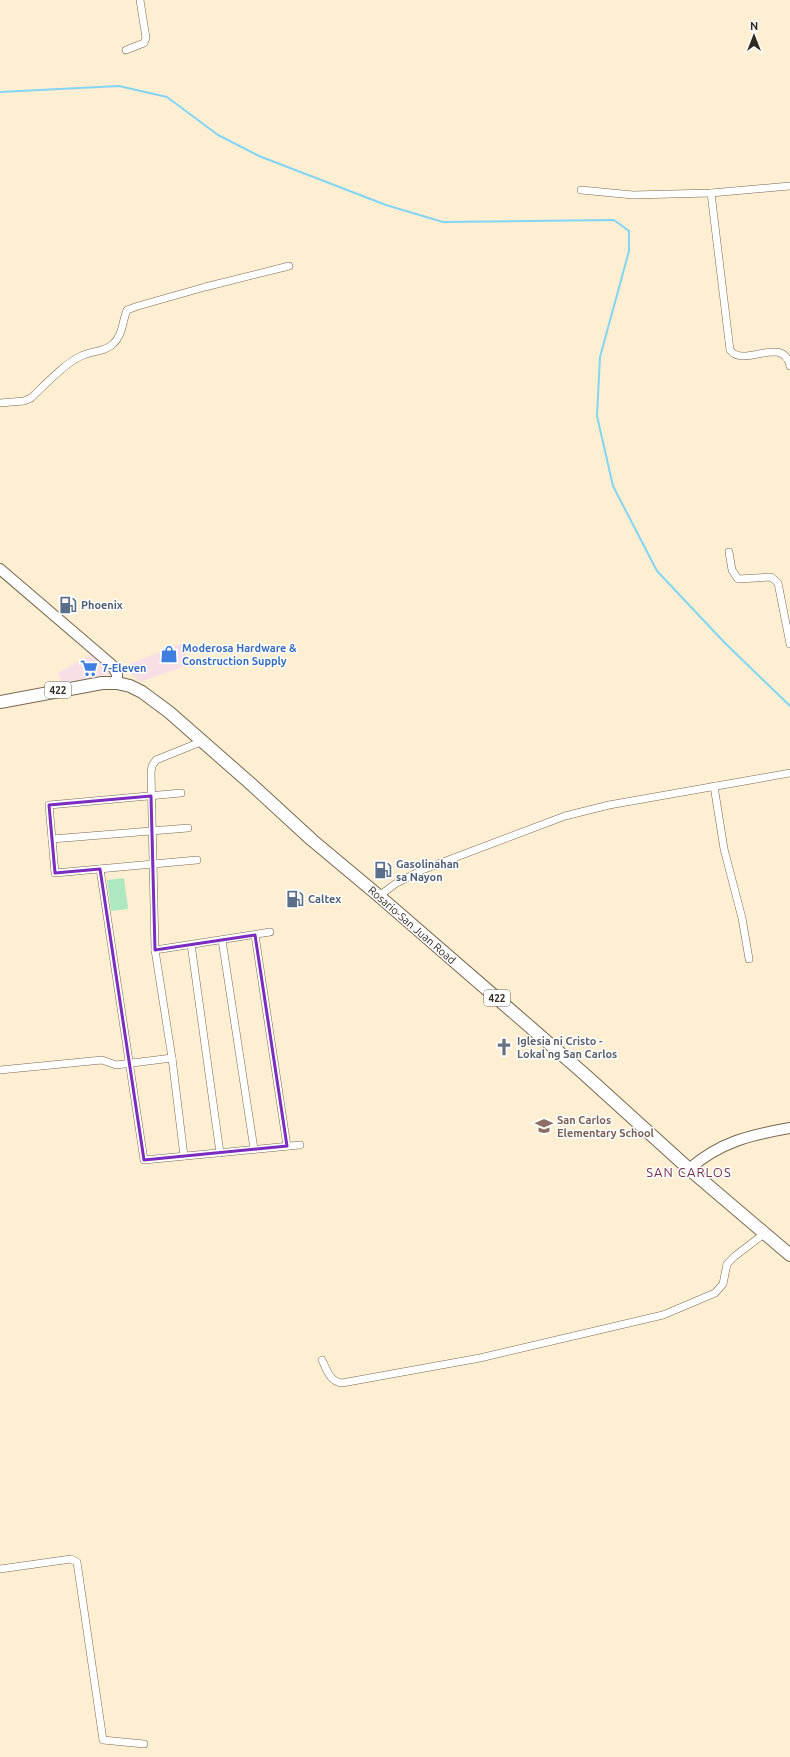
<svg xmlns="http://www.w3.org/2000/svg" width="790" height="1757" viewBox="0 0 790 1757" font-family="Ubuntu,sans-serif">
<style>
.commercial{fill:#f8dee5}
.green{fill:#aee8c0}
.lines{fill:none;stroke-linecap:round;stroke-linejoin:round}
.stream{stroke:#82d5f5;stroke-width:2}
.street-casing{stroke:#766950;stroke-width:8}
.secondary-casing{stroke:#766950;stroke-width:12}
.primary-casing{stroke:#766950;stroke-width:14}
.street{stroke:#fff;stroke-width:7}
.secondary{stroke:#fff;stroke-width:10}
.primary{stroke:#fff;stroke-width:12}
.marked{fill:none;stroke:#7b2cbf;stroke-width:3;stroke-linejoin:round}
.labels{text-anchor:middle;stroke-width:3;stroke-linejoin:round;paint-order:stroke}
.shield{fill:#fff;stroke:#6e6a63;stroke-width:1}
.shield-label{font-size:10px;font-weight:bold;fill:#302a20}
.service-label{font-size:11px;font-weight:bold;fill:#4e5e75;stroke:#fff;text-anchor:start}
.shop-label{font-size:11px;font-weight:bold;fill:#366cbe;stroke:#fff;text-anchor:start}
.street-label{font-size:11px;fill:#302a20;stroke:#fff}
.worship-label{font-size:11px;font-weight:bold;fill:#5b616d;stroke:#fff;text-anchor:start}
.education-label{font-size:11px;font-weight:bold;fill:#785e54;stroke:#fff;text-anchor:start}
.quarter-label{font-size:13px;letter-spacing:1px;fill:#743355;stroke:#fff}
</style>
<rect width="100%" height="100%" fill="#feeed2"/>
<g class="commercial">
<path d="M183 643 186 666 140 682 123 666Z"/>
<path d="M92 654 113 674 62 683 58 673Z"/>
</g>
<path class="green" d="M124 878 128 909 111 911 107 880Z"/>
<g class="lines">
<path class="stream" d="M0 92 119 86 167 97 218 135 259 156 386 205 443 222 614 220 629 231V251L600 357 597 416 613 486 657 571 724 642 790 706"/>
<g class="street-casing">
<g id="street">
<path d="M126 50 144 43 146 38 140 0"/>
<path d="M581 190 633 195 711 193 790 186"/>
<path d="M711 193 730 350C744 369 783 334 790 366"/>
<path d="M0 403 24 401 31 398C45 385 64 364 81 356 91 351 105 352 113 344 123 335 122 322 127 310L138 306 205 287 289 266"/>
<path d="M729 552 732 570 738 579 771 577 778 583 790 644"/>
<path d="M714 786 724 849 742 918 749 959"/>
<path d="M181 793 49 805 55 873 197 860"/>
<path d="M52 839 188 828"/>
<path d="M100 869 144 1160 300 1145"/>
<path d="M379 896 395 884 422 870 565 816 609 805 790 773"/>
<path d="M255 935 287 1146"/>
<path d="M222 940 254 1149"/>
<path d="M191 944 220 1153"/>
<path d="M155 950 270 932"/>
<path d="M0 1070 102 1060 116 1065 172 1058"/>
<path d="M184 1156 172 1058 155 950 151 772 152 766 156 760 203 741"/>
<path d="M322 1360C327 1370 330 1382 342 1383L480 1358 663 1315 715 1293 723 1284 727 1264 735 1256 765 1233"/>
<path d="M0 1569 71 1559 77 1562 103 1740 144 1744"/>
</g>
</g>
<g class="secondary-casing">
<g id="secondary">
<path d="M0 569 112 665 117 674V683"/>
<path d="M689 1169C720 1142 750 1135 790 1128"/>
</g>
</g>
<g class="primary-casing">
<path id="primary" d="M0 702 102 683H117L130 686 142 692 169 712 251 784 312 840 379 896 582 1072 689 1169 790 1255"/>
</g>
<use href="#street" class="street"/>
<use href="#secondary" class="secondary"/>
<use href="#primary" class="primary"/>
</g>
<path class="marked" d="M151 796 155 950 255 935 287 1146 144 1160 100 869 55 873 49 805Z"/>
<defs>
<g id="fuel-bare" transform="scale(1.38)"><path d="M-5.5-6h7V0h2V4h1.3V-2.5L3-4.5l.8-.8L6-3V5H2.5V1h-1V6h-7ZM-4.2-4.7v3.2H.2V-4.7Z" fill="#5c6f8a" stroke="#fff" stroke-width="2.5" paint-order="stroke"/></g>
<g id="shop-bare" transform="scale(1.38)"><path d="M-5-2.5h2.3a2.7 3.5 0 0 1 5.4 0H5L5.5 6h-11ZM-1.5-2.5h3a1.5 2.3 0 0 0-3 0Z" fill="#3f7fe0" stroke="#fff" stroke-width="2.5" paint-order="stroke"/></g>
<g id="supermarket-bare" transform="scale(1.38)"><path d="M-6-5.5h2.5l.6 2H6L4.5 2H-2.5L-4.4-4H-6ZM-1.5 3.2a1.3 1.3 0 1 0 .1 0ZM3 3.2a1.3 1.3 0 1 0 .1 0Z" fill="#3f7fe0" stroke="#fff" stroke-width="2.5" paint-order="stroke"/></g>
<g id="church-bare" transform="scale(1.38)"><path d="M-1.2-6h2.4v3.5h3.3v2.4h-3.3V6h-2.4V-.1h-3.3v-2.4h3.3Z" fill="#6b7280" stroke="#fff" stroke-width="2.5" paint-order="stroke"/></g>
<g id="school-bare" transform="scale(1.38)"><path d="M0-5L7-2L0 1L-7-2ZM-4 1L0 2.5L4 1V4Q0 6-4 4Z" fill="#8d6e63" stroke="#fff" stroke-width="2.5" paint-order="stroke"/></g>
</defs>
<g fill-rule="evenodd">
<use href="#fuel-bare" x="68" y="605"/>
<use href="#shop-bare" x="169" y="654"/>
<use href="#supermarket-bare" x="89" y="668"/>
<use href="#fuel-bare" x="383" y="870"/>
<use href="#fuel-bare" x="295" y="899"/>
<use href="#church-bare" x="504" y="1047"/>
<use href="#school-bare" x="544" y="1126"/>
</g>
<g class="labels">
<g class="shield">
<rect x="45" y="682" width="26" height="16" rx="3"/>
<rect x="484" y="990" width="26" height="16" rx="3"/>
</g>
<g class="shield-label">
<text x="58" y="694">422</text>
<text x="497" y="1002">422</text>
</g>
<g class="service-label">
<text x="81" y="609">Phoenix</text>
<text x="396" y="868">Gasolinahan<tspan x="396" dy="13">sa Nayon</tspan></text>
<text x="308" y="903">Caltex</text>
</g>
<g class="shop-label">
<text x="182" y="652">Moderosa Hardware &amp;<tspan x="182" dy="13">Construction Supply</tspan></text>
<text x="102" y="672">7-Eleven</text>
</g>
<g class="street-label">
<text transform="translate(412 925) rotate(41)" y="4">Rosario-San Juan Road</text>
</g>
<g class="worship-label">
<text x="517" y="1045">Iglesia ni Cristo -<tspan x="517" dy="13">Lokal ng San Carlos</tspan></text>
</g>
<g class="education-label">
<text x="557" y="1124">San Carlos<tspan x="557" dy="13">Elementary School</tspan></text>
</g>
<g class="quarter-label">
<text x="689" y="1177">SAN CARLOS</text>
</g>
</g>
<g transform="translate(754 36)" stroke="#ffffff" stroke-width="3" paint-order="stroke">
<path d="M0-3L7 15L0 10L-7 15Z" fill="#302a20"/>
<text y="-6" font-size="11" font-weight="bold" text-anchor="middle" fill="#302a20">N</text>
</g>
</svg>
